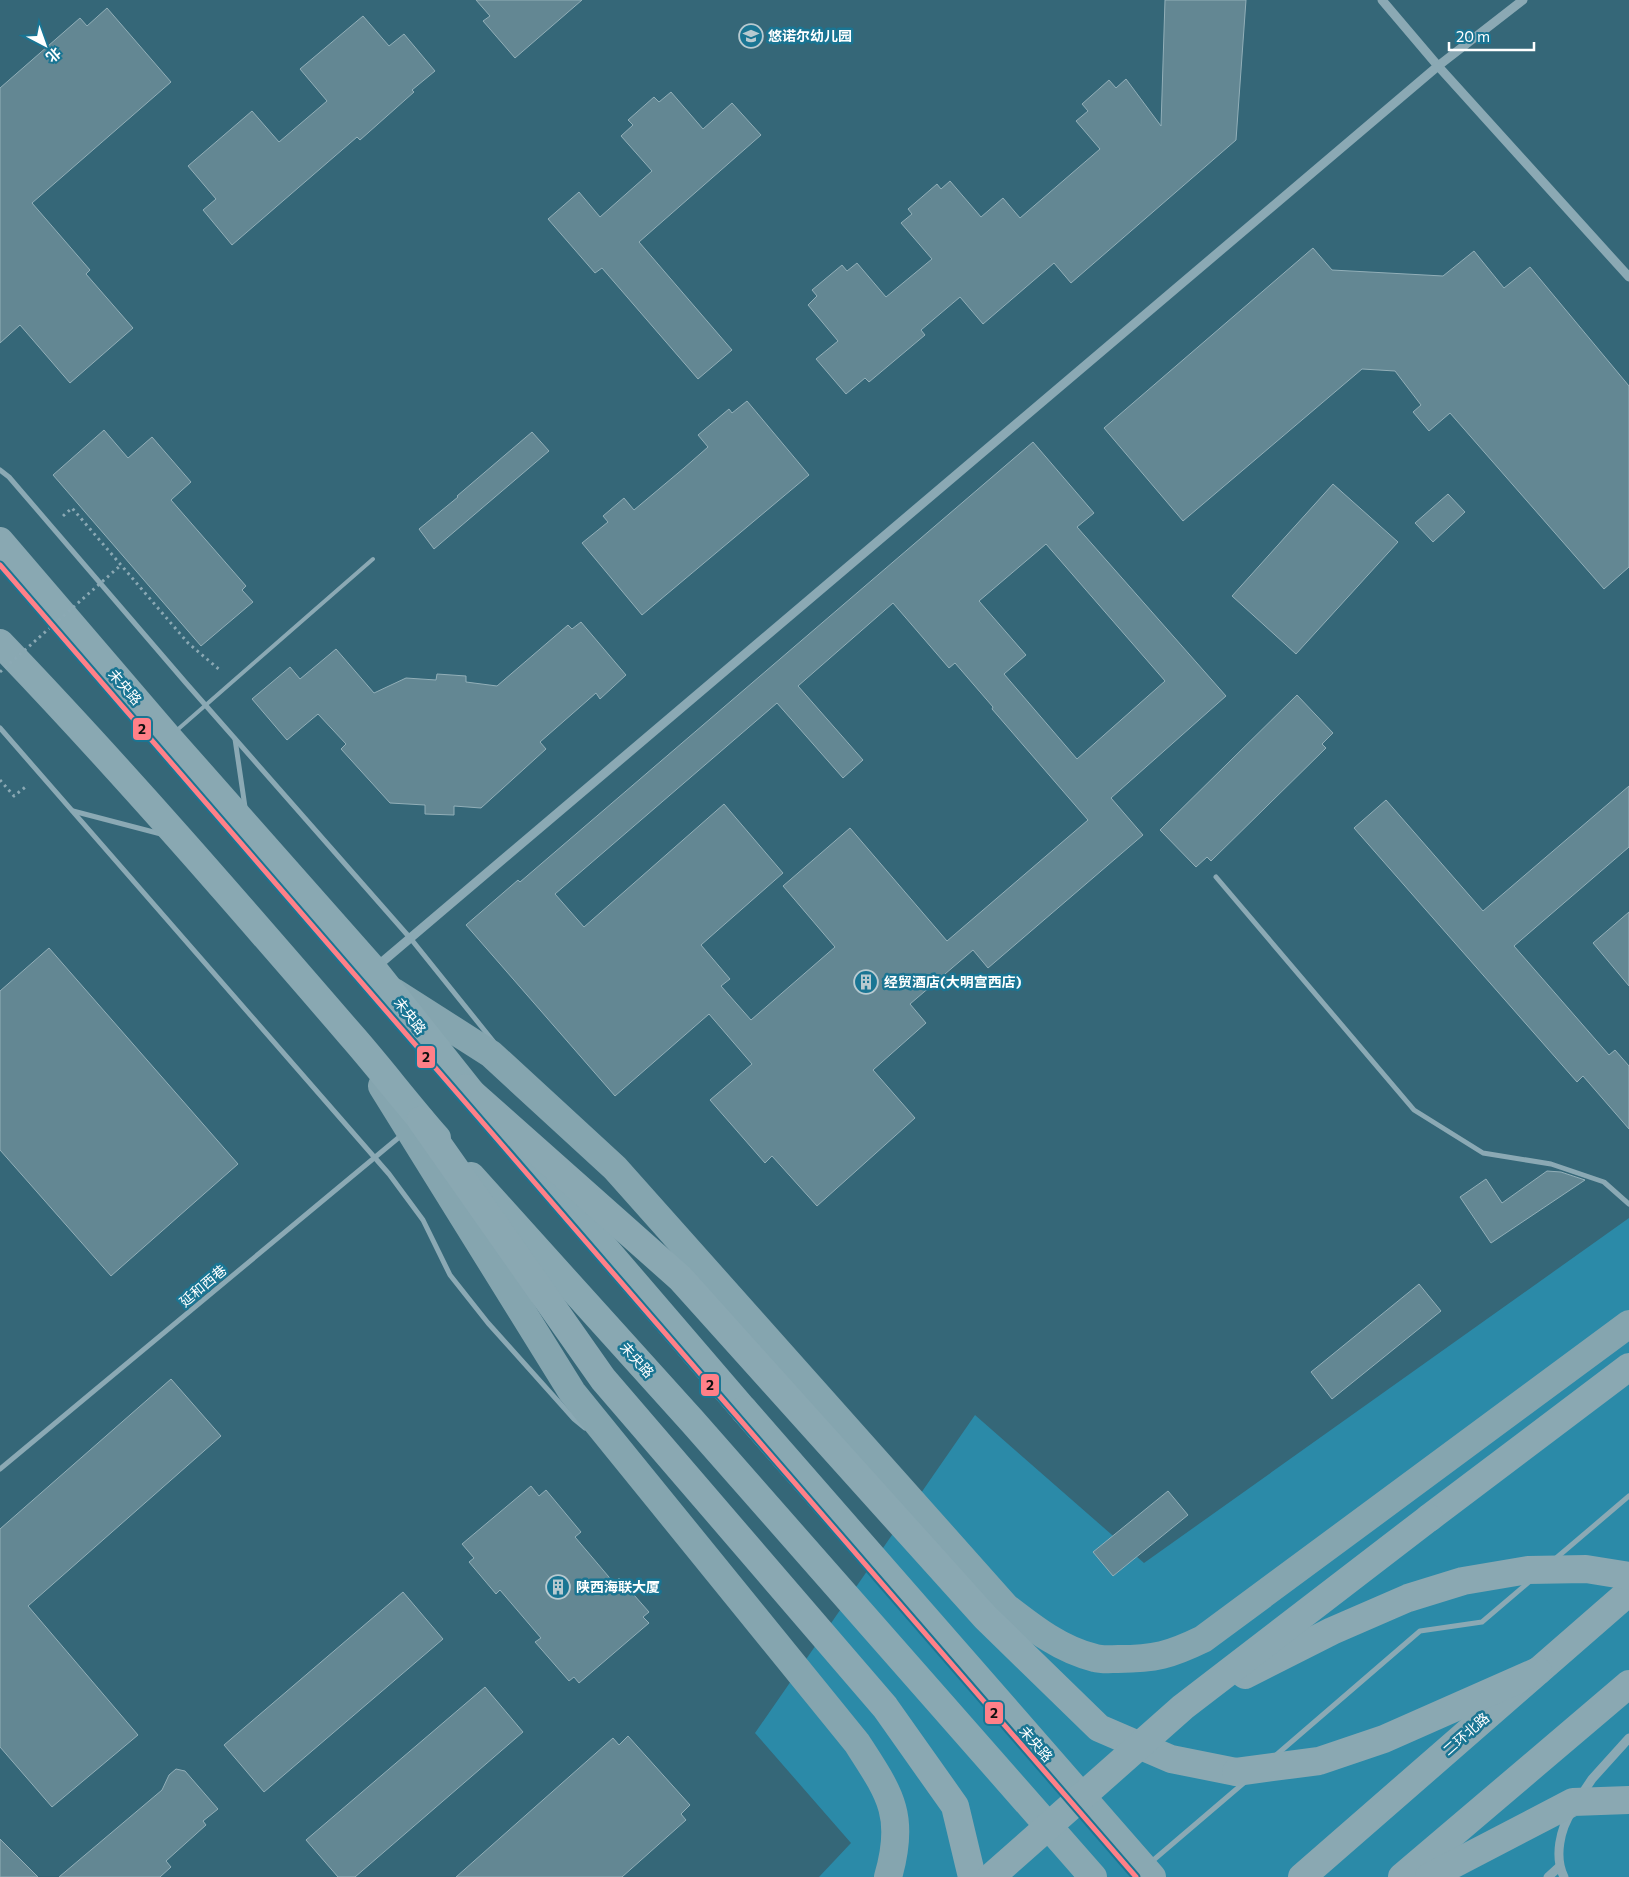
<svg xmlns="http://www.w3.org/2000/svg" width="1629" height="1877" viewBox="0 0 1629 1877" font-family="Commissioner,'Noto Sans SC',sans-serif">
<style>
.green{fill:#2b8aa8}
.building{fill:#638793;stroke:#92afb8;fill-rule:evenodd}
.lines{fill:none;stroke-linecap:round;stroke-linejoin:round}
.path{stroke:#8ba9b4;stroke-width:3;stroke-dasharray:2.5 4;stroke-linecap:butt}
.service{stroke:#8ba9b4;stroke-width:4}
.minor{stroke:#8ba9b4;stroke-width:5}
.tertiary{stroke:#8ba9b4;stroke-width:9}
.secondary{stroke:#85a5af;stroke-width:28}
.primary{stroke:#89a8b2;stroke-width:28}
.trunk{stroke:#8aa8b2;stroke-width:28}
.path-bridge{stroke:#8ba9b4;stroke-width:3;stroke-dasharray:2.5 4;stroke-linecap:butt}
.primary-bridge{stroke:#89a8b2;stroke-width:28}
.trunk-bridge{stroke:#8aa8b2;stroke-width:28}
.metro-1-casing{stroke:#1a7593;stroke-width:9}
.metro-1{stroke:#ff8088;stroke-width:5}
.labels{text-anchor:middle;stroke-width:5;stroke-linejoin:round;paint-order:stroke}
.poi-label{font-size:14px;font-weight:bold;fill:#fff;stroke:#1a7593;text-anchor:start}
.street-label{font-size:14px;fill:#fff;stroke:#1a7593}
.line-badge{stroke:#1a7593;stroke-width:2}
.pale-badge-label{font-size:14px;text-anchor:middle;font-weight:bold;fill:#111}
</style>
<rect width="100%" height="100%" fill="#356778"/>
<path class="green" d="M1629 1218V1877H819L851 1843 755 1733 975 1415 1144 1563Z"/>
<g class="building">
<path d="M476 0H582L515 58 483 21 490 16Z"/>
<path d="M1165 0H1246L1236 140 1071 283 1054 263 983 324 960 297 921 330 925 335 869 382 865 378 846 394 816 359 838 341 808 305 817 296 812 290 842 265 847 271 857 263 886 297 932 259 901 223 912 214 908 209 937 184 941 189 950 181 981 217 1003 198 1020 218 1100 149 1076 121 1088 111 1082 104 1109 80 1116 88 1126 79 1161 126Z"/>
<path d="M107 8 171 82 32 203 90 270 86 274 133 328 70 383 20 325 0 343V88L80 18 87 26Z"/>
<path d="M363 16 389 46 404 34 435 71 412 90 414 92 360 140 357 137 232 245 203 210 216 199 188 166 252 111 279 142 327 101 300 69Z"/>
<path d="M671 92 703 129 732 103 761 135 639 242 732 350 698 379 602 268 595 273 548 219 579 192 600 217 652 171 621 136 633 125 628 120 654 97 659 102Z"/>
<path d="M1313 248 1332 270 1443 276 1474 251 1504 288 1530 267 1629 386V567L1604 589 1450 413 1429 431 1413 412 1421 405 1395 371 1362 369 1183 521 1104 428Z"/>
<path d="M747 401 809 475 642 615 582 543 608 522 603 516 624 498 634 510 684 468 708 447 698 435 729 409 732 413Z"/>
<path d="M104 430 128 458 152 437 191 482 171 500 246 586 242 590 253 602 201 646 53 475Z"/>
<path d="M532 432 549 451 434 549 419 529 458 497 457 496Z"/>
<path d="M1033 442 1094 513 1077 527 1226 696 1111 798 1143 835 988 968 973 950 910 1004 926 1023 873 1070 915 1118 817 1206 772 1156 765 1163 710 1100 752 1064 709 1014 615 1096 466 925 518 880 520 882ZM1046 544 1165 681 1077 759 1004 674 1026 655 979 601ZM893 603 949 668 955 663 993 707 992 709 1088 820 947 941 850 828 783 886 835 947 751 1020 721 986 730 979 701 945 783 873 724 804 584 927 555 894 777 703 843 778 863 760 798 686Z"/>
<path d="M1333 484 1398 542 1296 654 1232 596Z"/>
<path d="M1448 494 1465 512 1433 542 1415 523Z"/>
<path d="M581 622 626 675 600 699 596 693 540 742 546 749 481 808 454 806V815L425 814V805L390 803 341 749 346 744 318 714 287 740 252 699 290 667 300 679 336 649 374 693 406 678 436 680 437 674 466 676V682L497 686 568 625 572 629Z"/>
<path d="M1297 695 1333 733 1322 744 1326 748 1211 861 1207 857 1196 867 1160 830Z"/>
<path d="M1629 786V847L1514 946 1609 1055 1615 1050 1629 1066V1129L1583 1076 1577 1082 1354 828 1386 800 1483 911Z"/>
<path d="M1629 912V986L1593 943Z"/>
<path d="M49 948 238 1164 111 1276 0 1150V991Z"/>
<path d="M1547 1171 1561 1172 1585 1180 1491 1243 1460 1197 1486 1179 1502 1203Z"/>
<path d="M1419 1284 1441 1311 1332 1399 1311 1372Z"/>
<path d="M171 1379 221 1436 28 1606 138 1735 52 1807 0 1747V1529Z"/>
<path d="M531 1486 539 1496 546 1490 581 1532 575 1537 614 1583 619 1578 649 1612 643 1617 649 1623 579 1683 574 1677 569 1681 535 1642 541 1638 500 1590 496 1594 469 1562 474 1558 462 1544Z"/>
<path d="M1168 1491 1188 1515 1113 1576 1093 1552Z"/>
<path d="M403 1592 443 1639 264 1792 224 1745Z"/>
<path d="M485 1687 523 1732 355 1877H338L306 1840Z"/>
<path d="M628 1736 690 1805 681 1814 686 1820 622 1877H456L613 1738 619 1745Z"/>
<path d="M176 1769 185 1771 218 1809 203 1821 206 1825 166 1861 171 1867 160 1877H59L162 1790 169 1775Z"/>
<path d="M0 1839 38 1877H0Z"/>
</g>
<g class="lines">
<g class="path">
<path d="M63 516 72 508 188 643 221 671"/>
<path d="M0 780 14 796 28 785"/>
</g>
<path class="service" d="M176 731 373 559"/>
<g class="minor">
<path d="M0 470 9 477 186 683 411 939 493 1041"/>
<path d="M0 728 389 1174 423 1220 450 1275 488 1323 574 1419 585 1428"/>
<path d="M235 739 245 807"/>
<path d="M73 811 161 834"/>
<path d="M1216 877 1414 1110 1483 1153 1551 1164 1604 1182 1629 1204"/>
<path d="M0 1469 403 1134"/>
<path d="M1555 1559 1629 1496"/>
<path d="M1275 1756 1420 1631 1482 1622 1530 1581"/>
<path d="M1150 1863 1246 1781"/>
</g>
<g class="tertiary">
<path d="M1382 0 1438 66 1629 277"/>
<path d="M375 968 1438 66 1523 0"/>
<path d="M1580 1797 1592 1779 1629 1738"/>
<path d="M1548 1877 1559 1867"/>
<path d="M1564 1877C1554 1857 1560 1829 1572 1811"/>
</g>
<g class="secondary">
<path d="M394 992 491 1054 615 1168 1006 1607C1033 1628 1061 1650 1095 1658 1102 1660 1111 1659 1118 1659 1155 1659 1170 1655 1203 1639L1629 1324"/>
<path d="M382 1086 572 1392 857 1743C890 1794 906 1815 888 1877"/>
</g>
<g class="primary">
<path d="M0 541 168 737 374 970 482 1106"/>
<path d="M0 643C121 769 236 902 350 1034 380 1068 407 1104 437 1138"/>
<path d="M512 1140 744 1410"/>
<path d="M471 1176 693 1422 1093 1877"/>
</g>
<g class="trunk">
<path d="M466 1088 680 1278 985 1617 1099 1728 1171 1759 1236 1772"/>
<path d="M421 1120 603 1379 885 1707 955 1806 972 1877"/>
<path d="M1429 1518 1629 1367"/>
<path d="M1302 1877 1629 1592"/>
<path d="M1402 1877 1629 1684"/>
</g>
<path class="path-bridge" d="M0 672 121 565"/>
<path class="primary-bridge" d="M744 1410 1152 1877"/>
<g class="trunk-bridge">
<path d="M1245 1675 1332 1631 1408 1598 1463 1581 1528 1570 1586 1569 1629 1576"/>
<path d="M1236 1772 1319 1761 1384 1739 1538 1671"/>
<path d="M991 1877 1183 1707 1429 1518"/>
<path d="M1429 1877 1573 1802 1629 1800"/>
</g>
<g class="metro-1-casing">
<path id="metro-1" d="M0 565 1136 1877"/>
</g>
<use href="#metro-1" class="metro-1"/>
</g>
<defs>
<g id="school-ring" transform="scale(1.25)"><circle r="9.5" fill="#1a7593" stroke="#b8cad0" stroke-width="1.5"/><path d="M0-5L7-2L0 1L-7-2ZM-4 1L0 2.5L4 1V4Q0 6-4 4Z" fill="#b8cad0"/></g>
<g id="building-ring" transform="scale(1.25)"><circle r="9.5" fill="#1a7593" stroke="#b8cad0" stroke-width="1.5"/><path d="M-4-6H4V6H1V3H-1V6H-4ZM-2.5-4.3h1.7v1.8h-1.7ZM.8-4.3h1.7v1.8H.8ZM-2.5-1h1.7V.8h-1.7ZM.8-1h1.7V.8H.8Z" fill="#b8cad0"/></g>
</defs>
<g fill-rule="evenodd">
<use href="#school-ring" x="751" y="36"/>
<use href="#building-ring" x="866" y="982"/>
<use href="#building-ring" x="558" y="1587"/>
</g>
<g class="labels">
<g class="poi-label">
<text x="768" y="41">悠诺尔幼儿园</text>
<text x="884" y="987">经贸酒店(大明宫西店)</text>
<text x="576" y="1592">陕西海联大厦</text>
</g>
<g class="street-label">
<text transform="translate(125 687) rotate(49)" y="5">未央路</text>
<text transform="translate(410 1016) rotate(52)" y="5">未央路</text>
<text transform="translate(203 1286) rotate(-40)" y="5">延和西巷</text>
<text transform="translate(637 1360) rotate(48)" y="5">未央路</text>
<text transform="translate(1466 1734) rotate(-41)" y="5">二环北路</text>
<text transform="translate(1036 1744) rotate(49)" y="5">未央路</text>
</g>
</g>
<g class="line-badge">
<rect x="132" y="717" width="20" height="24" rx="5" fill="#ff8088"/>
<rect x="416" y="1045" width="20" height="24" rx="5" fill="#ff8088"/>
<rect x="700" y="1373" width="20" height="24" rx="5" fill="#ff8088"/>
<rect x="984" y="1701" width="20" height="24" rx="5" fill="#ff8088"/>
</g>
<g class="pale-badge-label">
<text x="142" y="734">2</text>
<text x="426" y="1062">2</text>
<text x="710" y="1390">2</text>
<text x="994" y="1718">2</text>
</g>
<g transform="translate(45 45) rotate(139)" stroke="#1a7593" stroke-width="4" paint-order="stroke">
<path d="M0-4L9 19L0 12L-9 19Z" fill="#ffffff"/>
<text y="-8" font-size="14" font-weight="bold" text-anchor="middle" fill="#ffffff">北</text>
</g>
<path d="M1449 42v8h85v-8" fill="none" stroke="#ffffff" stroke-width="2.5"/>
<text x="1456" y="42" font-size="15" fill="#ffffff" stroke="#1a7593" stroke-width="4" paint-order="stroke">20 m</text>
</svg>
